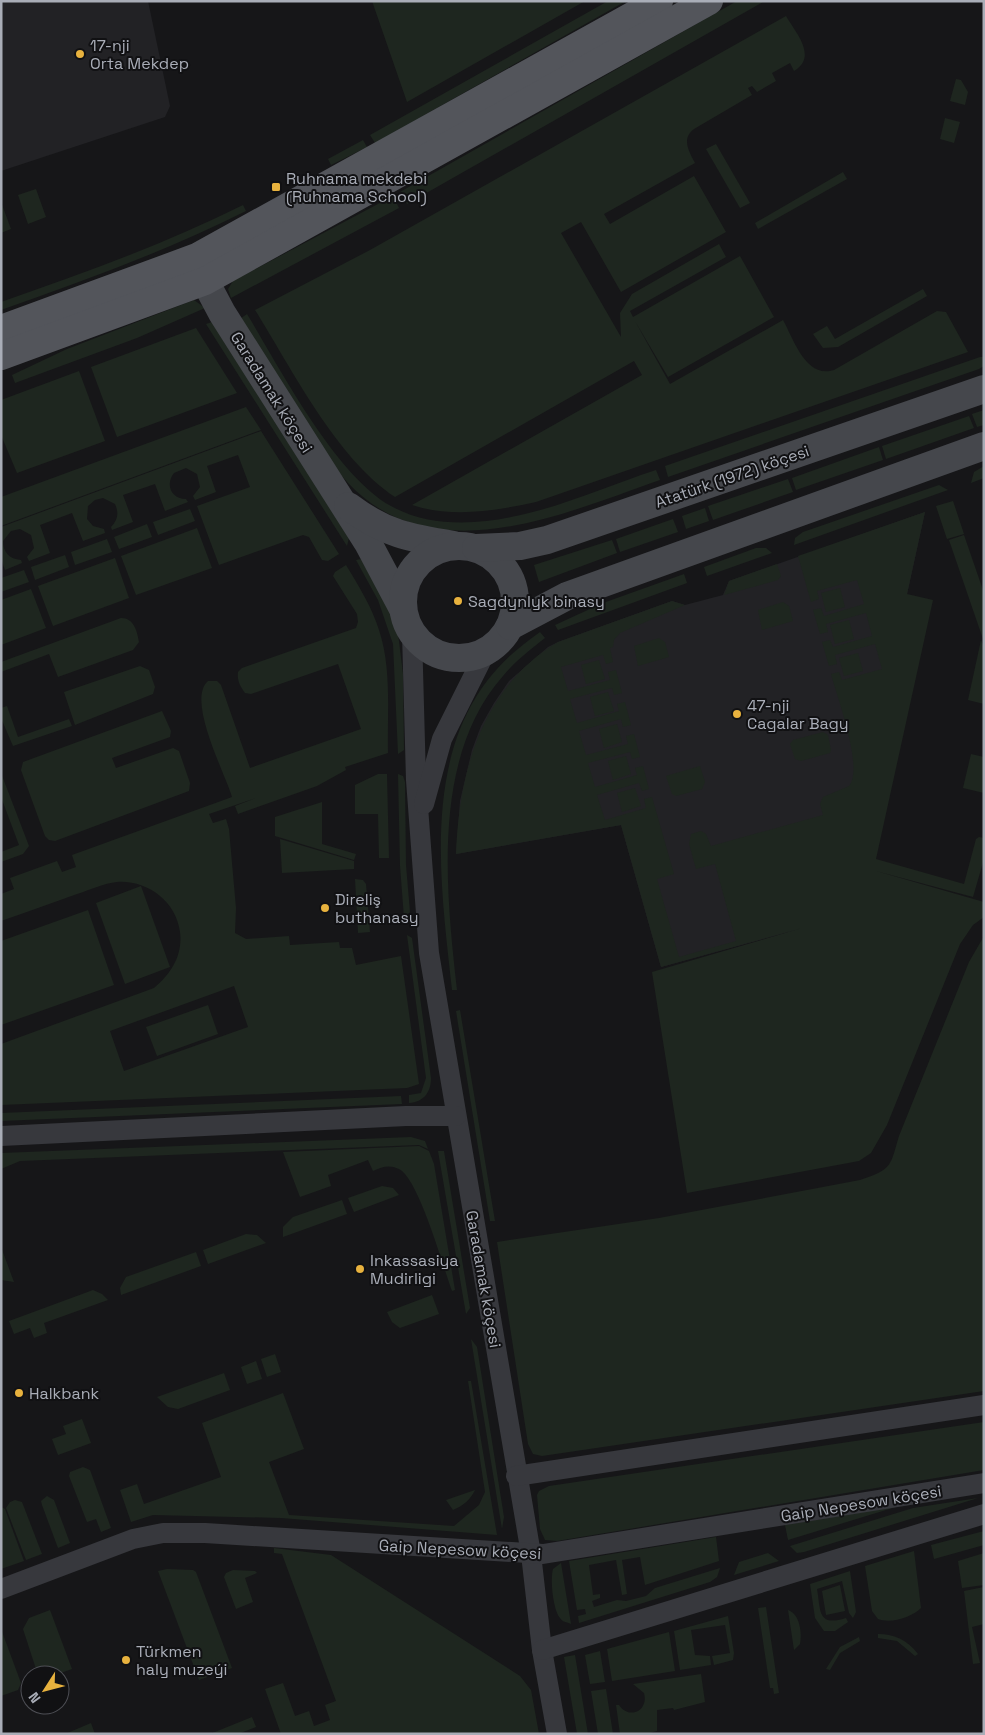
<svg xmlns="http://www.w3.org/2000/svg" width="985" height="1735" viewBox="0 0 985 1735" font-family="'Space Grotesk',sans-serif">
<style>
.built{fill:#222225}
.green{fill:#1e261f;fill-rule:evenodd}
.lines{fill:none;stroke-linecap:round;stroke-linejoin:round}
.street{stroke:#37383d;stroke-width:20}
.secondary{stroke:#45474c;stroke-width:28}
.primary{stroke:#53555b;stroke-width:28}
.poi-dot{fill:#e8b23e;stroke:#111113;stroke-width:2}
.labels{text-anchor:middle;stroke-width:4;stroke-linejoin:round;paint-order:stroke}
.poi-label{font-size:16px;fill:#a9adb7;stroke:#111113;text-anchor:start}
.street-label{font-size:16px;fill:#a9adb7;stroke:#111113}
</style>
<rect width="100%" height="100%" fill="#161618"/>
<g class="built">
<path d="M1 1H148L170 106 165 117 1 171Z"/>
<path d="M925 512 836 919 661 967 621 825 456 854 460 801 472 750 481 726 494 703 509 681 548 647 558 642 672 601 685 605 723 595 729 581Z"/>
</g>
<g class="green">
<path d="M372 1H585L407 102Z"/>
<path d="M608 1H626L375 143 370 135Z"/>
<path d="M737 1 763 2 407 204 400 192Z"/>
<path d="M786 16C796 33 818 57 794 71L790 63 772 73 776 81 757 92 752 86 748 88 752 95 694 129C681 139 689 151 695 163L604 214 610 224 694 176 726 232 621 292 581 222 561 233 621 337 620 313 632 294 719 244 726 257 630 311 633 317 740 256 774 317 668 377 635 321 670 384 783 320C794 340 806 379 834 370L937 311 946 312 968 352 536 502C495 511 452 518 412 505L642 375 634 361 395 497C336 458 292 369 255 310L370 250Z"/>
<path d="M956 79 961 80 968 92 965 105 950 101Z"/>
<path d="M945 118 960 122 954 143 940 139Z"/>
<path d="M363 140 367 147 331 165 328 159Z"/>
<path d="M716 144 750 203 740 208 706 149Z"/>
<path d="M843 172 847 179 758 229 755 223Z"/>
<path d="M36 189 46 217 28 224 18 195Z"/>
<path d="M393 196 399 208 231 298 228 289 233 281Z"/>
<path d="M1 202 11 229 1 233Z"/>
<path d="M243 205 246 211C167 251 85 280 1 310V302C84 273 165 244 243 205Z"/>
<path d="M923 289 927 296 838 347 823 348 813 334 827 326 835 339Z"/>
<path d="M194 300 205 308 137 338 15 383 12 375 67 349Z"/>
<path d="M247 314C281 370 335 475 391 506 428 527 476 525 516 516 564 506 610 485 656 470L660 480C563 514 433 573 348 483 332 466 320 443 307 424 285 389 262 354 240 319Z"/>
<path d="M212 322 349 538 347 546 206 324Z"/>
<path d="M196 328 237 393 117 437 91 367Z"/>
<path d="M980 357H984V366L979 369 668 477 665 466Z"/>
<path d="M79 371 105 441 17 473 1 435V400Z"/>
<path d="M246 407 261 430 1 526V497Z"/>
<path d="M984 410V425L977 427 972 414Z"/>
<path d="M969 416 974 428 886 459 882 446Z"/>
<path d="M261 431 339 554 328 561 322 560 309 537 303 535 219 565 197 506 250 487 238 455 207 466 216 492 195 500 193 496 200 487 197 474 186 468 174 473C165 484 171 499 186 499L188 502 165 511 155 484 123 495 133 522 112 530 111 527C118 520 119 513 115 504L103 498 95 500 88 506 87 519 93 526 104 529 105 533 83 541 72 513 40 525 50 553 29 561 27 557 34 548 31 535 20 529 11 531 3 541C3 552 9 559 21 560L22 563 5 570 1 559V527Z"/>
<path d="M879 447 883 460 796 490 792 478Z"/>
<path d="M984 466V478L971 483 974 472Z"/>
<path d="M788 479 793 492 713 520 708 506Z"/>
<path d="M939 485 948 490 794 545 795 538 803 532Z"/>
<path d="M953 501 964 534 947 539 936 506Z"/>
<path d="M705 508 709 521 686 529 682 516Z"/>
<path d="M190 509 195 521 158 535 153 522Z"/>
<path d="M925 512 907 594 933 600 876 859 964 884 976 839 979 837 984 838V859L973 897 876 871 984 902V917L973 925 960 944 887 1125 871 1153 859 1161 687 1193 652 972 802 928 661 967 621 825 456 854C459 771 482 687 558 642L672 601 685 605 620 633 614 640 613 647 610 648 613 662 606 664 603 655 561 667 568 691 610 680 608 672 616 670 622 693 614 695 612 688 570 699 577 723 619 711 617 704 625 702 631 725 623 727 621 719 579 731 586 755 628 744 626 736 634 734 640 757 632 759 630 752 588 763 595 787 637 775 635 768 643 766 649 789 642 791 639 783 597 795 605 820 646 808 644 799 652 797 674 874 657 879 679 957 736 941 715 864 696 869 689 844 691 834 701 831 706 834 711 846 823 815 820 804 823 797 849 786C864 768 837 697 831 674L839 672 842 680 882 669 875 644 835 655 837 664 829 666 822 642 830 640 833 647 872 636 866 613 826 624 828 632 820 634 813 610 821 608 824 616 864 604 857 580 817 591 819 599 811 602 798 556Z"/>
<path d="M673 519 678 532 620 552 616 539Z"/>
<path d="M147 524 152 537 119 549 114 537Z"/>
<path d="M197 528 212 568 136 595 121 556Z"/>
<path d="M964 535 984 593V642L949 540Z"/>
<path d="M107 539 112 552 75 565 71 552Z"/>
<path d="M612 540 617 553 539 582 534 565Z"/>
<path d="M756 548H766L772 553 707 576 704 567Z"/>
<path d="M65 555 69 567 35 580 31 567Z"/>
<path d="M115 558 129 598 53 626 38 586Z"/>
<path d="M361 559 390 612 398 633 403 674 404 750 398 754 393 644 378 600 356 560Z"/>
<path d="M777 564 781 576 778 580 724 595 729 581Z"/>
<path d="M346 565C358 585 372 607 379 630 392 669 387 713 388 753L345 767 346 770 317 786 238 814 235 806 256 798 209 814 213 823 226 819 229 829 236 908 235 933 246 939 289 936 290 945 339 942 340 948H352L356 965 401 956 419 1084 407 1088 1 1105V1044L154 988C171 974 183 955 180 932 176 901 147 880 117 882 104 883 90 890 77 894 52 903 27 912 1 921V894L14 889 10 878 57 861 62 872 76 867 72 855 232 797C225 773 186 700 208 681H217L221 685 250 768 361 729 338 664 251 694 245 693C240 686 237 681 238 672L242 668 356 628 358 622 357 614 333 576 335 572ZM234 986 248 1027 124 1071 110 1031Z"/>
<path d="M24 570 29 582 1 592V578Z"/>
<path d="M684 574 687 583 558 630 555 625 603 603Z"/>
<path d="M840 588 845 607 826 612 821 593Z"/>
<path d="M31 589 46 628 1 645V600Z"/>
<path d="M783 602 789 606 793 621 762 630 758 610Z"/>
<path d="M121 618C134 618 137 631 139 642L133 650 58 677 49 654 1 672V662Z"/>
<path d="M849 620 854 639 835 644 830 625Z"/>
<path d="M540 632 545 638C530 650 515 661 503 676 431 757 446 891 457 990H452C441 887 420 754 497 669 510 654 525 643 540 632Z"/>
<path d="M659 638 665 642 669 657 638 666 634 646Z"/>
<path d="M981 640 984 648V704L968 700Z"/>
<path d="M858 653 863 671 844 676 839 658Z"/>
<path d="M599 660 605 679 586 684 581 665Z"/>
<path d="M140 666 149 670 155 687 153 694 75 725 64 692Z"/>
<path d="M608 692 614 711 595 716 590 697Z"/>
<path d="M7 706 18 737 69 719 72 726 13 746 1 718V708Z"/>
<path d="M162 711 171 731 170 737 112 758 116 768 173 748 179 751 190 783 189 791 55 841 49 840 45 836 21 770 23 762Z"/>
<path d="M617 724 622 742 604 748 599 729Z"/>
<path d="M823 732 828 735 831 750 830 753 801 761 795 759 790 744 793 740Z"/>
<path d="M971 754 984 757V793L963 788Z"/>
<path d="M626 756 631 774 613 780 608 761Z"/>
<path d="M700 766 705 782 702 789 676 796 672 794 666 776Z"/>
<path d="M1 773 29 846 23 854 1 862V852L19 845 1 797Z"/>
<path d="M378 774H387L389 858H379L378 814H355V785Z"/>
<path d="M398 774 403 776 405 782 406 865 410 912 404 918 400 866Z"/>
<path d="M635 788 641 806 622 812 617 793Z"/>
<path d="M322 802V844L356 854 354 860 275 836V817Z"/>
<path d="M280 839 354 861V869L282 873Z"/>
<path d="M355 879 363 880 366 884 370 932 358 933Z"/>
<path d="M141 886 170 967 125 984 96 903Z"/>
<path d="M88 910 114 985 1 1025V941Z"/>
<path d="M407 935 412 938 431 1078C431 1092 424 1102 409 1103V1095L421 1093 426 1078Z"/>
<path d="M984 936V1391L542 1456 533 1454 528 1444 497 1242 659 1218 860 1180C893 1169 890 1166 899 1136L969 962Z"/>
<path d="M208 1005 218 1034 157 1056 146 1027Z"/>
<path d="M460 1010 495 1221H490L456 1011Z"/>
<path d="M401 1096 402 1104 1 1121V1113Z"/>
<path d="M411 1137 425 1141 428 1149 419 1145 20 1161 1 1169V1153Z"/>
<path d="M419 1146 429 1151 434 1164 455 1290 452 1291C443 1267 419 1179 399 1169 389 1164 382 1167 373 1171L368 1160 328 1175 331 1186 300 1197 283 1152Z"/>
<path d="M438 1151H444L470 1308 466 1314Z"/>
<path d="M382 1186 393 1188 399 1195 354 1212 348 1198Z"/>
<path d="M342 1200 347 1214 283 1237V1227L293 1217Z"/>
<path d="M246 1234 257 1235 266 1243 208 1264 203 1250Z"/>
<path d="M1 1247 14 1282 1 1280Z"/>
<path d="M196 1252 201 1266 121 1295 120 1288 126 1277Z"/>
<path d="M93 1290 102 1294 108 1300 44 1323 47 1333 34 1338 30 1328 14 1334 9 1321Z"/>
<path d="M432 1295 439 1314 400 1328 392 1322 387 1312Z"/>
<path d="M471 1339 477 1347 504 1517 502 1529Z"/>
<path d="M275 1354 281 1372 267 1377 261 1359Z"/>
<path d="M256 1361 262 1379 247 1384 241 1367Z"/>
<path d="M224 1373 230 1390 178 1409 168 1407 157 1397Z"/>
<path d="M468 1381H471L497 1535 281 1518 153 1515 131 1522 120 1490 137 1484 144 1504 221 1477 202 1423 283 1393 304 1449 269 1462 289 1515 454 1526 479 1505 485 1492Z"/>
<path d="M82 1419 91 1443 58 1455 52 1439 66 1434 63 1426Z"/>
<path d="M984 1422V1470L557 1541 545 1540 540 1529 537 1495 539 1491 549 1486Z"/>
<path d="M83 1467 90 1470 111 1528 101 1532 96 1519 87 1522 69 1476 70 1472Z"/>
<path d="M475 1490C471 1499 463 1506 453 1510L446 1500Z"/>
<path d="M47 1496 54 1500 70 1543 58 1548 42 1505 41 1501Z"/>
<path d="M978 1498 804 1552 797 1553 790 1546 913 1508Z"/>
<path d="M15 1500 22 1502 42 1554 26 1560 6 1508 10 1502Z"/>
<path d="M899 1506 788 1540 785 1525Z"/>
<path d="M1 1507 5 1509 24 1561 1 1569Z"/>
<path d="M984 1531V1545L934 1559 931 1545Z"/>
<path d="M716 1537 719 1561 645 1585 640 1557 622 1560 627 1594 622 1595 616 1560 589 1565 593 1595 600 1594V1598L592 1601 594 1607 617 1600 626 1601 646 1596 655 1588 720 1568 717 1577 710 1582 579 1623 578 1616 586 1614 585 1609 577 1610 569 1561Z"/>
<path d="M274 1548 331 1555 520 1676 531 1690 539 1734H281L265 1689 283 1683 295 1716 309 1711 314 1726 330 1720 325 1705 336 1701 282 1554 274 1553Z"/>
<path d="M914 1551 921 1608C912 1617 891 1624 878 1619L872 1611 865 1566Z"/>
<path d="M768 1553 779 1561 734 1575 739 1562Z"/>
<path d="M984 1553V1585L962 1588 958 1561Z"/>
<path d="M561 1563 571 1624C567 1622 562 1622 560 1618 553 1610 550 1579 553 1569Z"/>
<path d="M167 1569 193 1570 196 1572 232 1668 199 1680 158 1571Z"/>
<path d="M233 1570 255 1571 257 1573 245 1578 253 1602 236 1609 224 1577 226 1573Z"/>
<path d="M850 1571 856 1612 853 1618 849 1613 842 1581 817 1589C821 1611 817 1627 846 1618L848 1622 835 1631H824L815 1618 810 1584Z"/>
<path d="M840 1585 845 1611 826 1615 822 1591Z"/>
<path d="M984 1587V1624L972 1627 980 1663 973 1664 964 1591Z"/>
<path d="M766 1607 779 1693 774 1694 773 1688H770L758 1608Z"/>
<path d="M50 1610 72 1669 55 1675H41L36 1669 23 1629 29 1618Z"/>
<path d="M788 1610C800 1614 802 1633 800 1644L794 1650Z"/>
<path d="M728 1616 734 1653 733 1660 714 1665 712 1656 730 1653 725 1625 691 1630 695 1655 710 1656 711 1665 680 1670 674 1631Z"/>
<path d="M1 1629 21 1683 18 1690 1 1696Z"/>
<path d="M669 1632 675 1671 612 1681 607 1649Z"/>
<path d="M878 1634C895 1634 907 1640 918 1654L915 1656 897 1641 878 1638Z"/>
<path d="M859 1637 860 1641 840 1653 830 1670 826 1669 840 1647Z"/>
<path d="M600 1651 605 1682 590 1684 585 1655Z"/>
<path d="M575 1655 588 1734H577L564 1657Z"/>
<path d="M701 1674 705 1702 674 1710 673 1708 657 1710V1731L646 1734H620L616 1705H619C629 1720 649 1711 644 1693L633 1684Z"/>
<path d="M606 1689 613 1734H598L591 1691Z"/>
<path d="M252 1717 256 1727 238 1734H210Z"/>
<path d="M91 1723 95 1734H65Z"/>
</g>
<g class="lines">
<g class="street">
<path d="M412 633 416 780 429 953 531 1554 542 1650 557 1734"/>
<path d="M424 804 442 739 486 651"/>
<path d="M1 1136 406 1116H456"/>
<path d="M516 1476 984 1405"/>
<path d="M1 1589 133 1539 163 1533H205L543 1554 984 1483"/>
<path d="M542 1650 984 1514"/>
</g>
<g class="secondary">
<path d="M205 281 222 313 368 543 403 609"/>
<path d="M348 506C385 534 410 538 454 545"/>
<circle cx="459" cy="602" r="56"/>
<path d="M476 548 520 546 547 540 984 389"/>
<path d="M510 626 567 596 984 446"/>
</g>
<g class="primary">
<path d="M1 329 197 257 659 1"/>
<path d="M1 356 205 281 709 1"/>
</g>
</g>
<g class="poi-dot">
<circle cx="80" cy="54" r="5"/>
<rect x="271" y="182" width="10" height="10" rx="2.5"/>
<circle cx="458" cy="601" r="5"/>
<circle cx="737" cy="714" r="5"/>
<circle cx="325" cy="908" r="5"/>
<circle cx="360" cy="1269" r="5"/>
<circle cx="19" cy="1393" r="5"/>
<circle cx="126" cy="1660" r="5"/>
</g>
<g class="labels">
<g class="poi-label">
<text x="90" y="51">17-nji<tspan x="90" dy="18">Orta Mekdep</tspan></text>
<text x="286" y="184">Ruhnama mekdebi<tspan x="286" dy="18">(Ruhnama School)</tspan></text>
<text x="468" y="607">Sagdynlyk binasy</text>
<text x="747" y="711">47-nji<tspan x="747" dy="18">Cagalar Bagy</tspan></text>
<text x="335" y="905">Direliş<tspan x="335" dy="18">buthanasy</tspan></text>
<text x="370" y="1266">Inkassasiya<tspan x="370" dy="18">Mudirligi</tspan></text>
<text x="29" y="1399">Halkbank</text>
<text x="136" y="1657">Türkmen<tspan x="136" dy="18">haly muzeýi</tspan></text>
</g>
<g class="street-label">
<text transform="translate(272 392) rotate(58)" y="6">Garadamak köçesi</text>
<text transform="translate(732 476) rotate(-19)" y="6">Atatürk (1972) köçesi</text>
<text transform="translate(484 1279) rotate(80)" y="6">Garadamak köçesi</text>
<text transform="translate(861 1503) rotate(-9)" y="6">Gaip Nepesow köçesi</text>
<text transform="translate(460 1549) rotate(3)" y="6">Gaip Nepesow köçesi</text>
</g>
</g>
<rect width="985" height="1735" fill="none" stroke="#a9adb7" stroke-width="5"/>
<g transform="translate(45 1690) rotate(234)"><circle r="24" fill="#111113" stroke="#4e4f55"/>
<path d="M0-4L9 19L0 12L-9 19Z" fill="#e8b23e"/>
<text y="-8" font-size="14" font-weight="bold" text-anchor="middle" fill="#a9adb7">N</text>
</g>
</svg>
